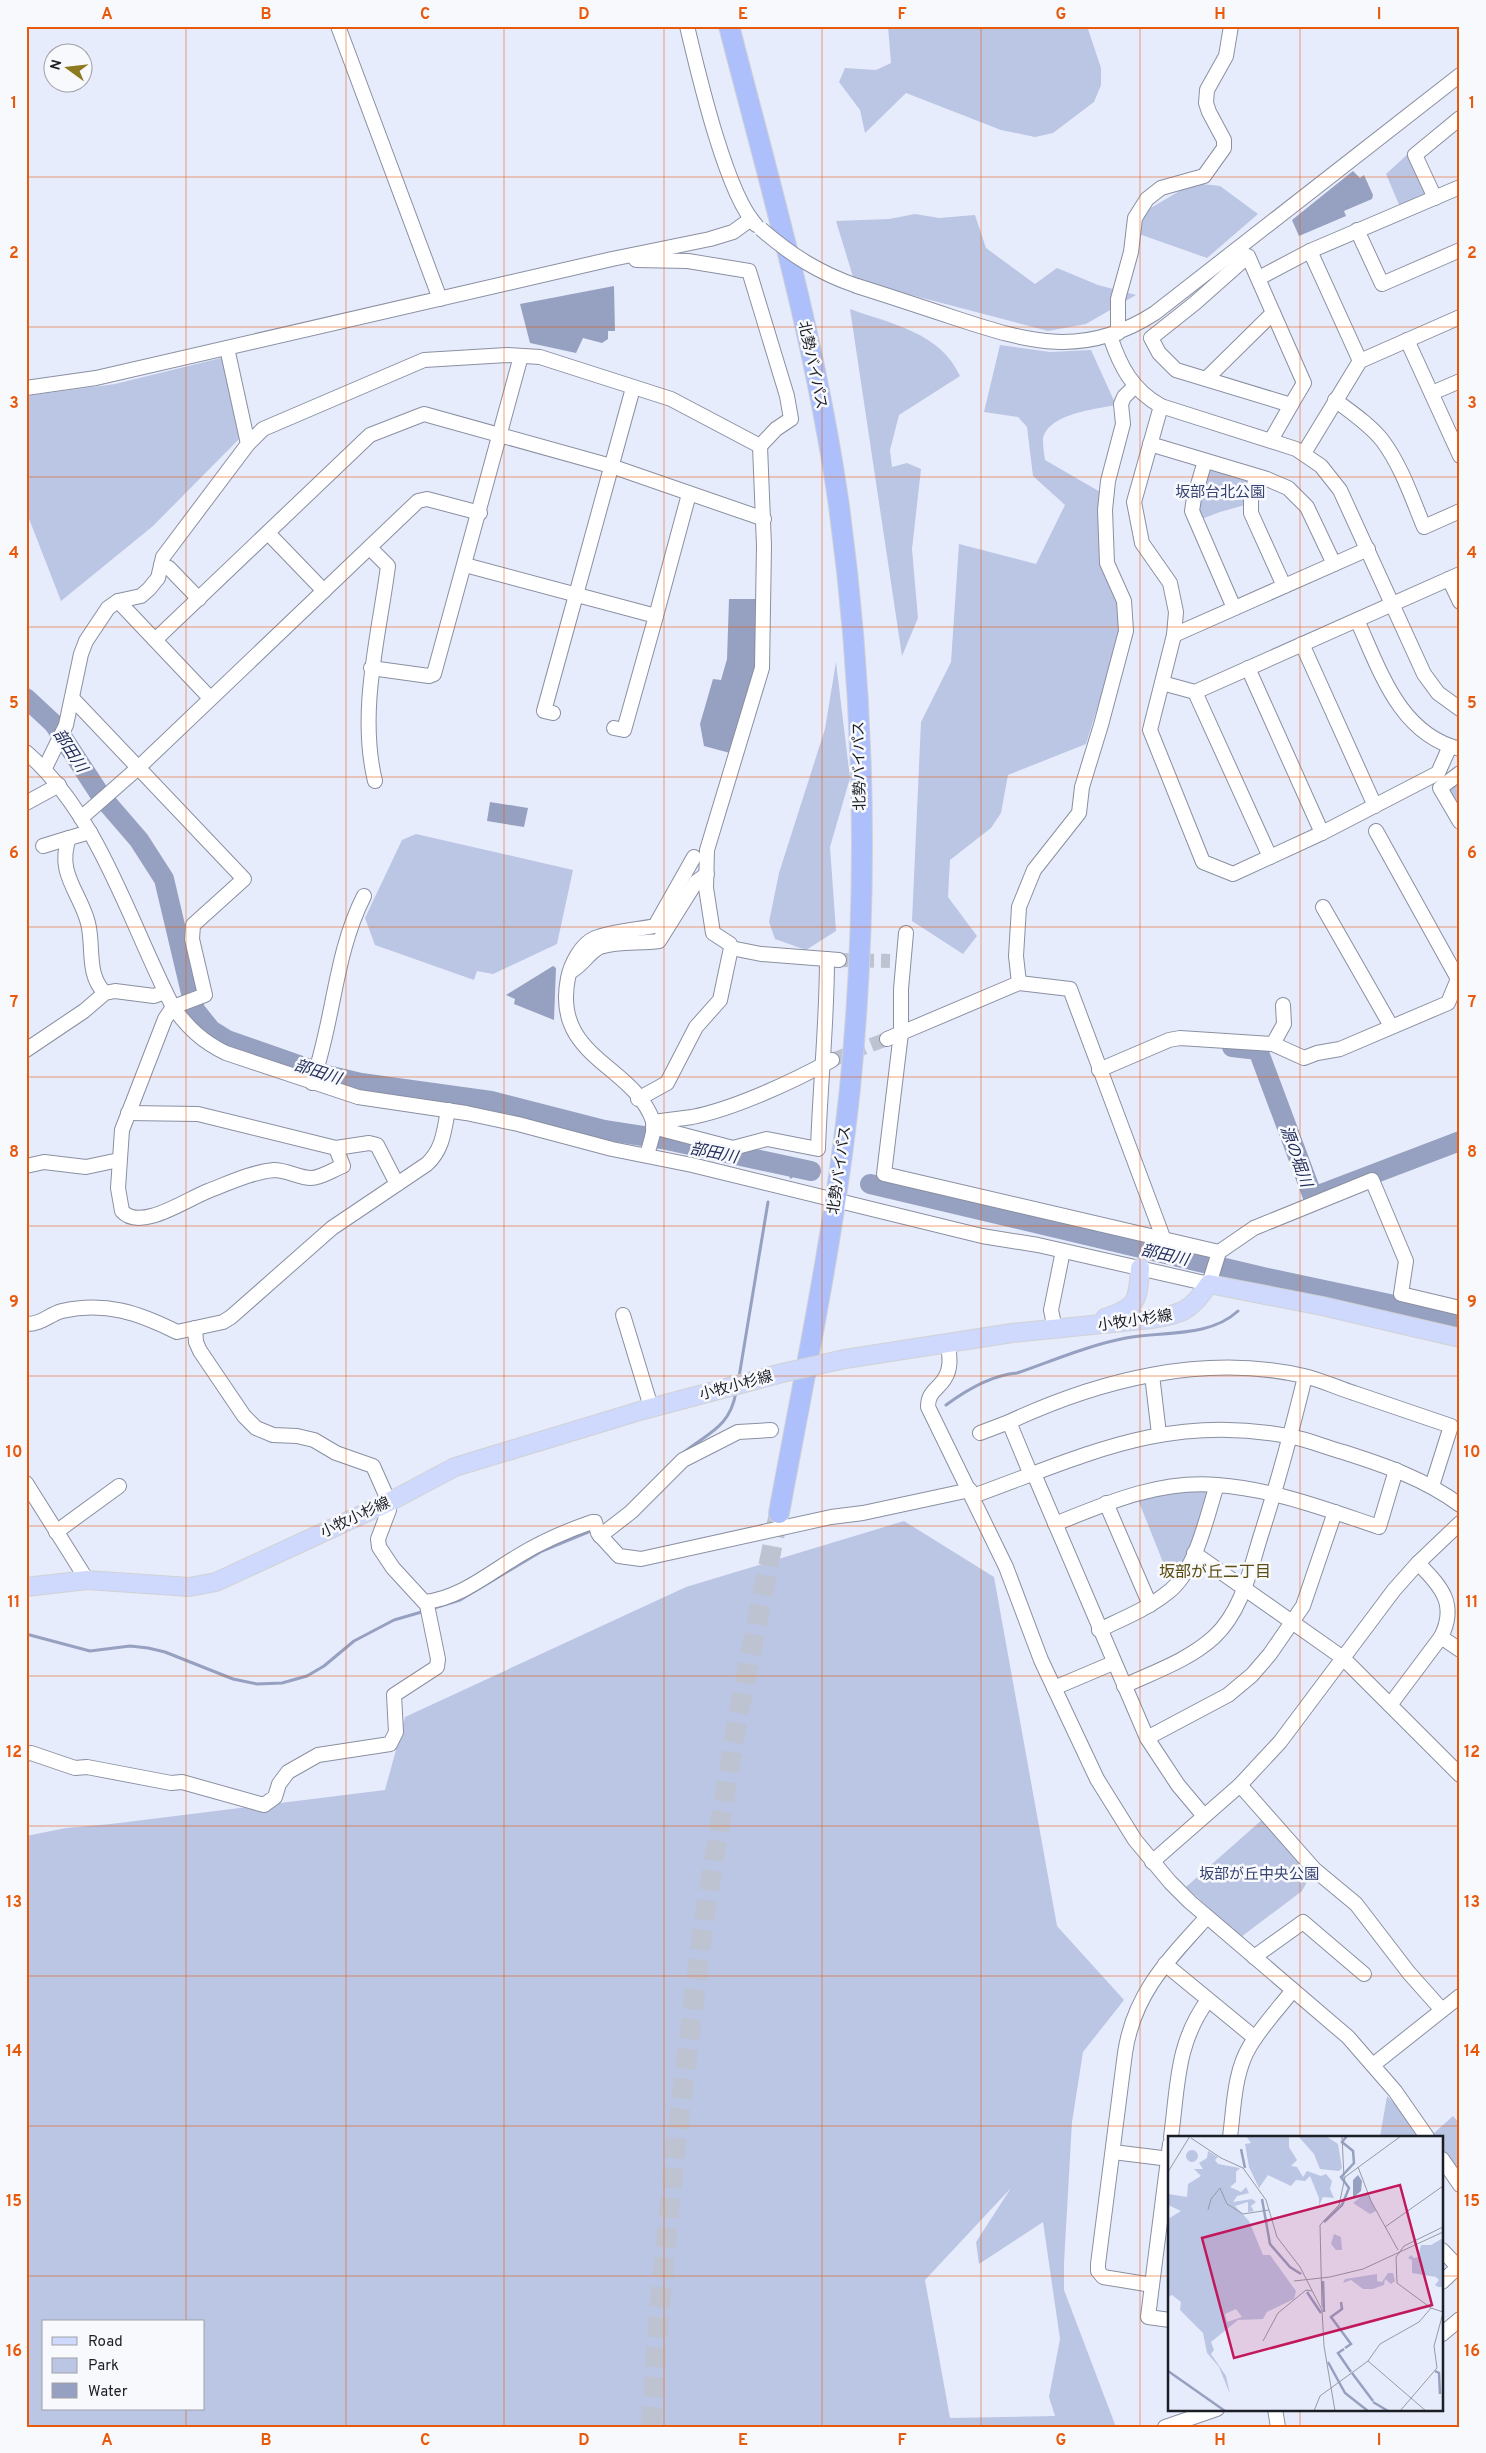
<svg xmlns="http://www.w3.org/2000/svg" width="1486" height="2453" viewBox="0 0 1486 2453" font-family="Overpass,'Noto Sans JP',sans-serif">
<style>
.green{fill:#bbc5e4;fill-rule:evenodd}
.water{fill:#96a0c0}
.lines{fill:none;stroke-linecap:round;stroke-linejoin:round}
.stream{stroke:#96a0c0;stroke-width:3}
.river{stroke:#96a0c0;stroke-width:20}
.minor-tunnel{stroke:#bec3d1;stroke-width:14;stroke-dasharray:14 7;stroke-linecap:butt}
.highway-tunnel{stroke:#bec3d1;stroke-width:20;stroke-dasharray:20 10;stroke-linecap:butt}
.minor-casing{stroke:#8a90a2;stroke-width:16}
.major-casing{stroke:#d1d2d3;stroke-width:20}
.highway-casing{stroke:#d1d2d3;stroke-width:22}
.minor{stroke:#fff;stroke-width:14}
.major{stroke:#ced9fd;stroke-width:18}
.highway{stroke:#adc0fb;stroke-width:20}
.minor-bridge-casing{stroke:#8a90a2;stroke-width:16;stroke-linecap:butt}
.major-bridge-casing{stroke:#d1d2d3;stroke-width:20;stroke-linecap:butt}
.minor-bridge{stroke:#fff;stroke-width:14}
.major-bridge{stroke:#ced9fd;stroke-width:18}
.grid{fill:none;stroke:#e8590c;stroke-width:1;stroke-opacity:0.55}
.labels{text-anchor:middle;stroke-width:5;stroke-linejoin:round;paint-order:stroke}
.street-label{font-size:15px;fill:#1b1e25;stroke:#f8f9fd}
.park-label{font-size:15px;fill:#364270;stroke:#f8f9fd}
.water-label{font-size:16px;font-style:italic;fill:#232d59;stroke:#f8f9fd}
.neighbourhood-label{font-size:16px;fill:#5b4e10;stroke:#f8f9fd}
.inset-river{fill:none;stroke:#96a0c0;stroke-width:2.5}
.inset-road{fill:none;stroke:#959aa6;stroke-width:1}
.view{fill:#c2185b;fill-opacity:0.15;stroke:#c2185b;stroke-width:2.5}
.inset-edge{fill:none;stroke:#1b1e25;stroke-width:2.5}
.neatline{fill:none;stroke:#e8590c;stroke-width:2}
.grid-label{font-size:16px;text-anchor:middle;font-weight:bold;fill:#e8590c}
</style>
<rect width="100%" height="100%" fill="#e7ecfc"/>
<g class="green">
<path d="M888 26H1087L1101 68V85L1094 102 1053 133 1035 137 1001 130 906 93 865 133 860 110 839 82 845 68 876 70 891 63Z"/>
<path d="M1408 154 1427 190 1425 197 1400 207 1386 174Z"/>
<path d="M1193 183 1220 186 1258 214 1207 258 1139 234 1144 212Z"/>
<path d="M915 214 939 218 975 215 986 248 1035 284 1057 268 1098 285 1136 295 1086 324 1048 331 854 280 836 221 889 219Z"/>
<path d="M850 309C891 324 940 332 960 376L899 415 890 450 892 467 907 463 921 469 912 549 918 618 902 656Z"/>
<path d="M1000 345 1050 352 1091 350 1116 405C1096 409 1046 414 1043 440 1043 447 1044 454 1045 460L1102 493 1122 629 1086 744 1008 775 1001 813 991 828 950 860 948 897 977 936 963 954 912 921 921 722 951 662 959 544 1036 564 1065 505 1033 476 1027 427 1018 417 984 412Z"/>
<path d="M225 357 241 437 153 526 61 601 26 511V396L115 384Z"/>
<path d="M1212 469 1247 479 1250 485 1245 505 1220 512 1199 520 1197 516 1206 472Z"/>
<path d="M836 662 850 778 830 847 836 931 806 950 775 939 769 922 779 873 825 729Z"/>
<path d="M1460 777V814L1445 789Z"/>
<path d="M416 834 573 870 557 944 493 974 477 971 474 980 375 945 365 918 402 840Z"/>
<path d="M1164 1491H1211L1187 1562 1172 1585 1137 1497Z"/>
<path d="M904 1521 994 1577 1057 1926 1124 2000 1083 2052 1072 2122 1064 2263V2290L1116 2427H26V1836L66 1828 111 1824 385 1790 405 1717 686 1587ZM1011 2188 976 2242 979 2264 1043 2222 1060 2339 1049 2397 1055 2416 950 2418 925 2280ZM44 2322H204V2409H44Z"/>
<path d="M1264 1818 1312 1873 1302 1891 1241 1937 1186 1887Z"/>
<path d="M1387 2096 1398 2107 1417 2137H1380Z"/>
<path d="M1453 2116 1460 2124V2176L1442 2151V2137L1432 2135Z"/>
</g>
<g class="water">
<path d="M1353 171 1360 178 1364 175 1373 195 1372 199 1344 211 1346 216 1299 236 1292 220Z"/>
<path d="M614 286 615 331H608V339L602 343 583 338 576 353 530 343 520 304Z"/>
<path d="M729 599H757L756 665 730 753 704 746 700 724 713 679 721 680 727 659Z"/>
<path d="M490 802 528 808 524 827 487 821Z"/>
<path d="M553 966 556 968 554 1020 514 1004 515 999 506 995Z"/>
</g>
<g class="lines">
<g class="stream">
<path d="M791 1177 798 1169"/>
<path d="M739 1377 768 1202"/>
<path d="M946 1405C965 1391 992 1375 1017 1373 1052 1361 1089 1345 1126 1338 1162 1331 1209 1338 1238 1311"/>
<path d="M682 1454C707 1433 730 1428 736 1392"/>
<path d="M431 1609 460 1600 542 1551 593 1530"/>
<path d="M26 1634 90 1651 130 1646 148 1648 165 1652 233 1679 257 1684 282 1683 307 1676 324 1666 354 1641 394 1620 425 1611"/>
</g>
<g class="river">
<path d="M26 698 54 724 101 796 139 840 164 879 195 1010 211 1030 227 1040 327 1075 361 1083 491 1101 604 1130 662 1139 811 1171"/>
<path d="M1232 1047 1258 1050 1313 1197 1460 1141"/>
<path d="M870 1184 1263 1277 1460 1319"/>
</g>
<g class="minor-tunnel">
<path d="M839 960 890 961"/>
<path d="M832 1060 887 1039"/>
</g>
<path class="highway-tunnel" d="M651 2427 659 2313 675 2152 704 1920 738 1716 779 1513"/>
<g class="minor-casing">
<g id="minor">
<path d="M338 26 440 299"/>
<path d="M687 26C698 72 726 194 756 225"/>
<path d="M1435 198 1415 155 1460 118"/>
<path d="M1357 230 1382 284 1460 250"/>
<path d="M1248 256 1304 383 1291 405 1176 370 1159 353 1151 338 1195 303Z"/>
<path d="M636 260 688 261 749 271 787 396 791 419 776 429 760 446"/>
<path d="M1259 278 1310 251"/>
<path d="M857 286C889 296 922 307 955 318 1028 342 1084 359 1155 313L1460 75"/>
<path d="M1118 333V299L1131 252 1135 218 1147 199 1161 188 1204 176 1224 148V140L1209 112 1206 103 1207 90 1226 56 1231 26"/>
<path d="M1110 336C1120 366 1132 390 1161 406L1296 449 1321 466 1340 490 1424 674 1438 693 1460 709"/>
<path d="M1407 340 1460 456"/>
<path d="M227 348 248 444"/>
<path d="M1360 361 1310 251 1460 187"/>
<path d="M1206 379 1273 313"/>
<path d="M26 388 96 378 612 259 710 239 733 232 751 219"/>
<path d="M1432 393 1460 381"/>
<path d="M1335 400C1351 412 1369 424 1382 440 1401 465 1412 498 1424 527L1460 511"/>
<path d="M1161 406 1134 502 1142 543 1170 583 1176 612 1174 635 1150 730 1203 862 1233 874 1322 833 1438 773 1450 746"/>
<path d="M1271 440 1291 405"/>
<path d="M1150 444 1267 479 1288 488 1307 507 1334 564"/>
<path d="M1304 453 1360 361 1460 317"/>
<path d="M1205 461 1194 498 1192 511 1234 608"/>
<path d="M1256 477 1251 497V513L1284 586"/>
<path d="M268 533 324 591"/>
<path d="M370 548 388 566C379 636 358 711 375 781"/>
<path d="M161 565 169 568 199 599"/>
<path d="M465 565 656 616 689 494"/>
<path d="M1449 579 1460 602"/>
<path d="M118 601 210 698"/>
<path d="M1357 620C1380 670 1399 734 1460 749"/>
<path d="M1174 635 1368 549"/>
<path d="M155 640 370 435 424 414 611 466 764 519"/>
<path d="M1302 644 1375 806"/>
<path d="M371 668 429 676 434 674 521 356"/>
<path d="M1248 668 1322 833"/>
<path d="M1162 683 1195 692 1460 574"/>
<path d="M1195 692 1270 857"/>
<path d="M72 698 244 879 193 925 192 939 205 995 173 1007 165 1019 122 1130 118 1188 122 1211C140 1232 187 1199 208 1191 229 1183 252 1172 274 1170 287 1170 299 1178 311 1178 321 1178 334 1169 343 1166L336 1148 369 1143 377 1145 397 1184"/>
<path d="M553 713 544 711 633 388"/>
<path d="M614 728 624 730 656 616"/>
<path d="M26 752C100 816 129 922 173 1007 188 1028 203 1042 226 1053L358 1097 466 1113 518 1124 612 1149 692 1165 982 1236 1038 1245 1209 1284 1219 1252 1254 1228 1372 1180 1406 1261 1401 1294 1460 1308"/>
<path d="M45 768 66 725 81 654 86 641 108 608 118 601 141 596 149 589 158 578 163 557 248 444 263 429 424 360 507 355 540 357 671 399 760 446"/>
<path d="M1460 773 1440 788 1460 822"/>
<path d="M26 803 59 785"/>
<path d="M81 818 138 768 418 501 427 499 480 513"/>
<path d="M1376 831 1457 977"/>
<path d="M90 832 69 838C56 873 80 892 88 923 94 946 86 975 105 993"/>
<path d="M43 846 69 838"/>
<path d="M1323 907 1391 1026"/>
<path d="M906 933 901 989V1033L884 1174 1219 1252"/>
<path d="M731 948 761 954 839 960"/>
<path d="M570 972C582 966 589 952 600 947 619 940 640 944 659 941L696 882 707 874"/>
<path d="M1019 983 1016 956 1019 907 1034 870 1079 813 1082 787 1101 725 1126 631 1124 601 1107 563 1105 510 1108 481 1123 424 1121 404 1124 397 1135 386"/>
<path d="M887 1039 1019 983 1070 989 1164 1240"/>
<path d="M1273 1044 1284 1024 1283 1005"/>
<path d="M26 1050 84 1011 105 993 115 991 154 996 165 992"/>
<path d="M1099 1070 1169 1040 1180 1038 1273 1044 1304 1058 1317 1053 1340 1049 1448 1003 1460 974"/>
<path d="M312 1083C334 1022 334 955 364 896"/>
<path d="M638 1099 667 1083 696 1027 720 1000 731 948 730 944 713 933 706 888 707 850 762 668 764 546 760 446"/>
<path d="M128 1113 198 1114 336 1148"/>
<path d="M653 1122C666 1120 679 1119 692 1117 734 1109 794 1081 832 1060"/>
<path d="M653 1127 733 1148 767 1139 818 1149C820 1086 827 1023 827 959"/>
<path d="M647 1155C649 1146 656 1130 653 1121 633 1064 552 1058 568 978 571 964 581 944 595 938 608 932 640 929 655 926L694 857"/>
<path d="M26 1166 44 1162 86 1167 119 1160"/>
<path d="M623 1315 651 1407"/>
<path d="M26 1324C42 1324 48 1315 62 1311 105 1301 139 1313 177 1332L223 1322 231 1317 332 1228 427 1164C443 1149 444 1131 448 1110"/>
<path d="M1055 1329 1051 1310 1063 1251"/>
<path d="M948 1342C949 1354 952 1367 945 1378 938 1390 928 1391 928 1407L1006 1567 1041 1660 1097 1779 1135 1840 1170 1882 1190 1902 1348 2037 1395 2091 1427 2137"/>
<path d="M1152 1375 1159 1434"/>
<path d="M980 1433 1009 1422"/>
<path d="M1034 1474 1147 1738 1178 1785 1204 1816"/>
<path d="M1031 1475 1009 1422C1099 1380 1204 1353 1304 1376 1321 1380 1338 1388 1354 1393 1387 1404 1419 1415 1451 1426L1432 1486"/>
<path d="M26 1483 87 1580"/>
<path d="M1217 1485C1273 1489 1325 1509 1379 1527L1396 1470"/>
<path d="M973 1496C1084 1456 1166 1413 1288 1436 1307 1439 1325 1447 1343 1452 1384 1465 1425 1479 1460 1505"/>
<path d="M1106 1503 1150 1605"/>
<path d="M1055 1524C1107 1503 1159 1480 1217 1485 1206 1518 1196 1572 1167 1593 1147 1609 1122 1619 1099 1630"/>
<path d="M56 1532 119 1486"/>
<path d="M600 1536 631 1512 683 1460 738 1432 771 1430"/>
<path d="M1194 1553 1343 1658 1460 1775"/>
<path d="M1418 1563C1440 1586 1458 1603 1441 1637L1460 1650"/>
<path d="M425 1602C460 1598 488 1574 518 1556 541 1542 566 1531 592 1522H595L598 1533 619 1556 641 1559 831 1517 863 1513 970 1490"/>
<path d="M1124 1686C1154 1672 1189 1660 1214 1637 1242 1611 1250 1570 1261 1535 1278 1482 1292 1430 1305 1377"/>
<path d="M1054 1688 1113 1663"/>
<path d="M1390 1705 1441 1637"/>
<path d="M1147 1738 1228 1695 1252 1675 1270 1654 1303 1606 1335 1512"/>
<path d="M26 1754 31 1753 75 1768 87 1767 171 1783 182 1782 264 1805 275 1797 279 1784 288 1772 318 1755 390 1744 396 1732 394 1695 437 1667 438 1659 427 1605 393 1568 379 1547 378 1539 389 1510V1502L373 1466 336 1453 314 1440 297 1436 273 1435 256 1428 244 1416 200 1351 196 1342 195 1328"/>
<path d="M1240 1785 1315 1870 1356 1904 1409 1973 1442 2010"/>
<path d="M1152 1862 1240 1785 1280 1742 1394 1590 1418 1563 1460 1523"/>
<path d="M1254 1957 1303 1922 1364 1974"/>
<path d="M1165 1964 1255 2038"/>
<path d="M1373 2065 1460 1996"/>
<path d="M1171 2137C1178 2086 1176 2043 1208 2000"/>
<path d="M1230 2137C1234 2107 1234 2072 1250 2046 1262 2026 1279 2008 1293 1990"/>
<path d="M1113 2152 1170 2159"/>
<path d="M1442 2159 1460 2185"/>
<path d="M1442 2250 1458 2267 1442 2282"/>
<path d="M1152 2285 1170 2144"/>
<path d="M1170 2320 1148 2317 1152 2285 1103 2277 1098 2271V2264L1125 2053C1134 1993 1168 1960 1207 1917"/>
<path d="M1442 2334 1460 2319"/>
<path d="M1275 2409 1278 2427"/>
<path d="M1165 2427 1217 2409"/>
</g>
</g>
<g class="major-casing">
<g id="major">
<path d="M1105 1318C1137 1307 1138 1302 1140 1268"/>
<path d="M845 1359 1012 1333 1152 1319C1182 1314 1191 1311 1209 1284L1322 1306 1460 1338"/>
<path d="M26 1587 87 1580 189 1587 216 1582 389 1502 455 1467 643 1410 782 1373"/>
</g>
</g>
<g class="highway-casing">
<path id="highway" d="M729 26C770 185 816 343 839 506 865 697 869 895 850 1088 835 1231 805 1372 779 1513"/>
</g>
<use href="#minor" class="minor"/>
<use href="#major" class="major"/>
<use href="#highway" class="highway"/>
<g class="minor-bridge-casing">
<path id="minor-bridge" d="M761 229C791 255 819 273 857 286"/>
</g>
<g class="major-bridge-casing">
<path id="major-bridge" d="M782 1373 845 1359"/>
</g>
<use href="#minor-bridge" class="minor-bridge"/>
<use href="#major-bridge" class="major-bridge"/>
</g>
<path class="grid" d="M186 26V2322M346 26V2427M504 26V2427M664 26V2427M822 26V2427M981 26V2427M1140 26V2427M1300 26V2137M26 177H1460M26 327H1460M26 477H1460M26 627H1460M26 777H1460M26 927H1460M26 1077H1460M26 1226H1460M26 1376H1460M26 1526H1460M26 1676H1460M26 1826H1460M26 1976H1460M26 2126H1460M26 2276H1170M1442 2276H1460M186 2409V2427M1300 2409V2427"/>
<g class="labels">
<g class="street-label">
<text transform="translate(813 365) rotate(78)" y="5">北勢バイパス</text>
<text transform="translate(859 766) rotate(-91)" y="5">北勢バイパス</text>
<text transform="translate(839 1170) rotate(-82)" y="5">北勢バイパス</text>
<text transform="translate(1135 1320) rotate(-8)" y="5">小牧小杉線</text>
<text transform="translate(736 1385) rotate(-15)" y="5">小牧小杉線</text>
<text transform="translate(355 1517) rotate(-25)" y="5">小牧小杉線</text>
</g>
<g class="park-label">
<text x="1220" y="497">坂部台北公園</text>
<text x="1259" y="1879">坂部が丘中央公園</text>
</g>
<g class="water-label">
<text transform="translate(71 750) rotate(57)" y="6">部田川</text>
<text transform="translate(318 1071) rotate(18)" y="6">部田川</text>
<text transform="translate(714 1152) rotate(11)" y="6">部田川</text>
<text transform="translate(1297 1156) rotate(70)" y="6">源の堀川</text>
<text transform="translate(1165 1254) rotate(13)" y="6">部田川</text>
</g>
<g class="neighbourhood-label">
<text x="1215" y="1577">坂部が丘二丁目</text>
</g>
</g>
<g transform="translate(1168 2136)">
<rect width="275" height="275" fill="#e7ecfc"/>
<path d="M78 0H121V11L129 24 123 30 129 31 135 41 139 35 153 40 158 38 164 45 162 53 166 62 155 61 151 70V62L142 40 137 45 128 44 123 50 100 39 91 52 81 31 77 8 83 7ZM130 0H158L170 8 174 32 171 35 152 33 146 18ZM18 20a6 6 0 1 1 12 0a6 6 0 1 1-12 0ZM40 15 50 21 47 24 50 28 72 32 68 36V46L62 51 73 56 78 51 81 57 69 60 65 66 84 63 88 66 83 70 86 75 80 76V66L67 70 81 85 95 119H102L128 155 126 163 99 176 95 183 70 184 43 206 46 214 43 218 58 240 62 258 51 231 39 217 35 197 12 174 13 166 4 159 0 161V83L13 75 0 69V58L19 61 20 48 33 40 26 33H35L31 27 39 22ZM68 173 74 181 59 186 57 178ZM199 56 208 75 202 78 185 67ZM166 98 173 101 174 114H168L163 108ZM275 102V151H270L267 149 271 144 268 141 244 137V124L240 122 243 119 246 122 250 121 253 109H263ZM220 137H225L227 145 223 148 217 143 216 149 205 153H195L183 144 175 147 177 143 209 138V145L214 146Z" fill="#bbc5e4" fill-rule="evenodd"/>
<path d="M190 39 194 45 193 55 185 62V44Z" fill="#96a0c0"/>
<path class="inset-river" d="M73 13 77 32M94 63 102 108 122 131 133 138M156 86 174 69 181 52 173 41 186 27 185 15 174 6 179 0M155 145 156 176M139 156 153 177M173 166 174 173 163 181 183 208 177 212M176 213 170 217 183 236M160 226 177 257 200 275M0 235 57 275M267 235 271 237 272 258M184 237 205 265M205 266 220 275"/>
<path class="inset-road" d="M174 0 176 42M23 2 53 22 75 32 98 64 109 101 132 131 154 174 156 210 167 275M190 31 203 65 230 114M0 36 22 0M177 41 233 0M40 74 43 63 52 52 59 68 75 78 101 74M217 91 275 50M126 145 162 141 195 133 275 96M154 171 152 89 171 69 177 41M263 172 229 147 228 121 236 110 275 91M95 205 110 177 138 154 144 155M200 225 258 275M146 275 152 260 200 225 212 208 251 186 263 172 275 176M232 275 269 232 266 210 275 177"/>
<path class="view" d="M232 49 264 169 66 222 34 102Z"/>
<rect width="275" height="275" class="inset-edge"/>
</g>
<rect width="1486" height="2453" fill="none" stroke="#f8f9fd" stroke-width="55"/>
<rect x="42" y="2320" width="162" height="90" fill="#f8f9fd" stroke="#a0a1a7"/>
<rect x="52" y="2337" width="25" height="8" fill="#ced9fd" stroke="#a0a1a7"/>
<text x="88" y="2346" font-size="15" fill="#1b1e25">Road</text>
<rect x="52" y="2358" width="25" height="15" fill="#bbc5e4" stroke="#a0a1a7"/>
<text x="88" y="2370" font-size="15" fill="#1b1e25">Park</text>
<rect x="52" y="2383" width="25" height="15" fill="#96a0c0" stroke="#a0a1a7"/>
<text x="88" y="2396" font-size="15" fill="#1b1e25">Water</text>
<g transform="translate(68 68) rotate(285)"><circle r="24" fill="#f8f9fd" stroke="#a0a1a7"/>
<path d="M0-4L9 19L0 12L-9 19Z" fill="#8d7a20"/>
<text y="-8" font-size="14" font-weight="bold" text-anchor="middle" fill="#1b1e25">N</text>
</g>
<rect x="28" y="28" width="1430" height="2398" class="neatline"/>
<g class="grid-label">
<text x="107" y="19">A</text>
<text x="266" y="19">B</text>
<text x="425" y="19">C</text>
<text x="584" y="19">D</text>
<text x="743" y="19">E</text>
<text x="902" y="19">F</text>
<text x="1061" y="19">G</text>
<text x="1220" y="19">H</text>
<text x="1379" y="19">I</text>
<text x="14" y="108">1</text>
<text x="1472" y="108">1</text>
<text x="14" y="258">2</text>
<text x="1472" y="258">2</text>
<text x="14" y="408">3</text>
<text x="1472" y="408">3</text>
<text x="14" y="558">4</text>
<text x="1472" y="558">4</text>
<text x="14" y="708">5</text>
<text x="1472" y="708">5</text>
<text x="14" y="858">6</text>
<text x="1472" y="858">6</text>
<text x="14" y="1007">7</text>
<text x="1472" y="1007">7</text>
<text x="14" y="1157">8</text>
<text x="1472" y="1157">8</text>
<text x="14" y="1307">9</text>
<text x="1472" y="1307">9</text>
<text x="14" y="1457">10</text>
<text x="1472" y="1457">10</text>
<text x="14" y="1607">11</text>
<text x="1472" y="1607">11</text>
<text x="14" y="1757">12</text>
<text x="1472" y="1757">12</text>
<text x="14" y="1907">13</text>
<text x="1472" y="1907">13</text>
<text x="14" y="2056">14</text>
<text x="1472" y="2056">14</text>
<text x="14" y="2206">15</text>
<text x="1472" y="2206">15</text>
<text x="14" y="2356">16</text>
<text x="1472" y="2356">16</text>
<text x="107" y="2445">A</text>
<text x="266" y="2445">B</text>
<text x="425" y="2445">C</text>
<text x="584" y="2445">D</text>
<text x="743" y="2445">E</text>
<text x="902" y="2445">F</text>
<text x="1061" y="2445">G</text>
<text x="1220" y="2445">H</text>
<text x="1379" y="2445">I</text>
</g>
</svg>
